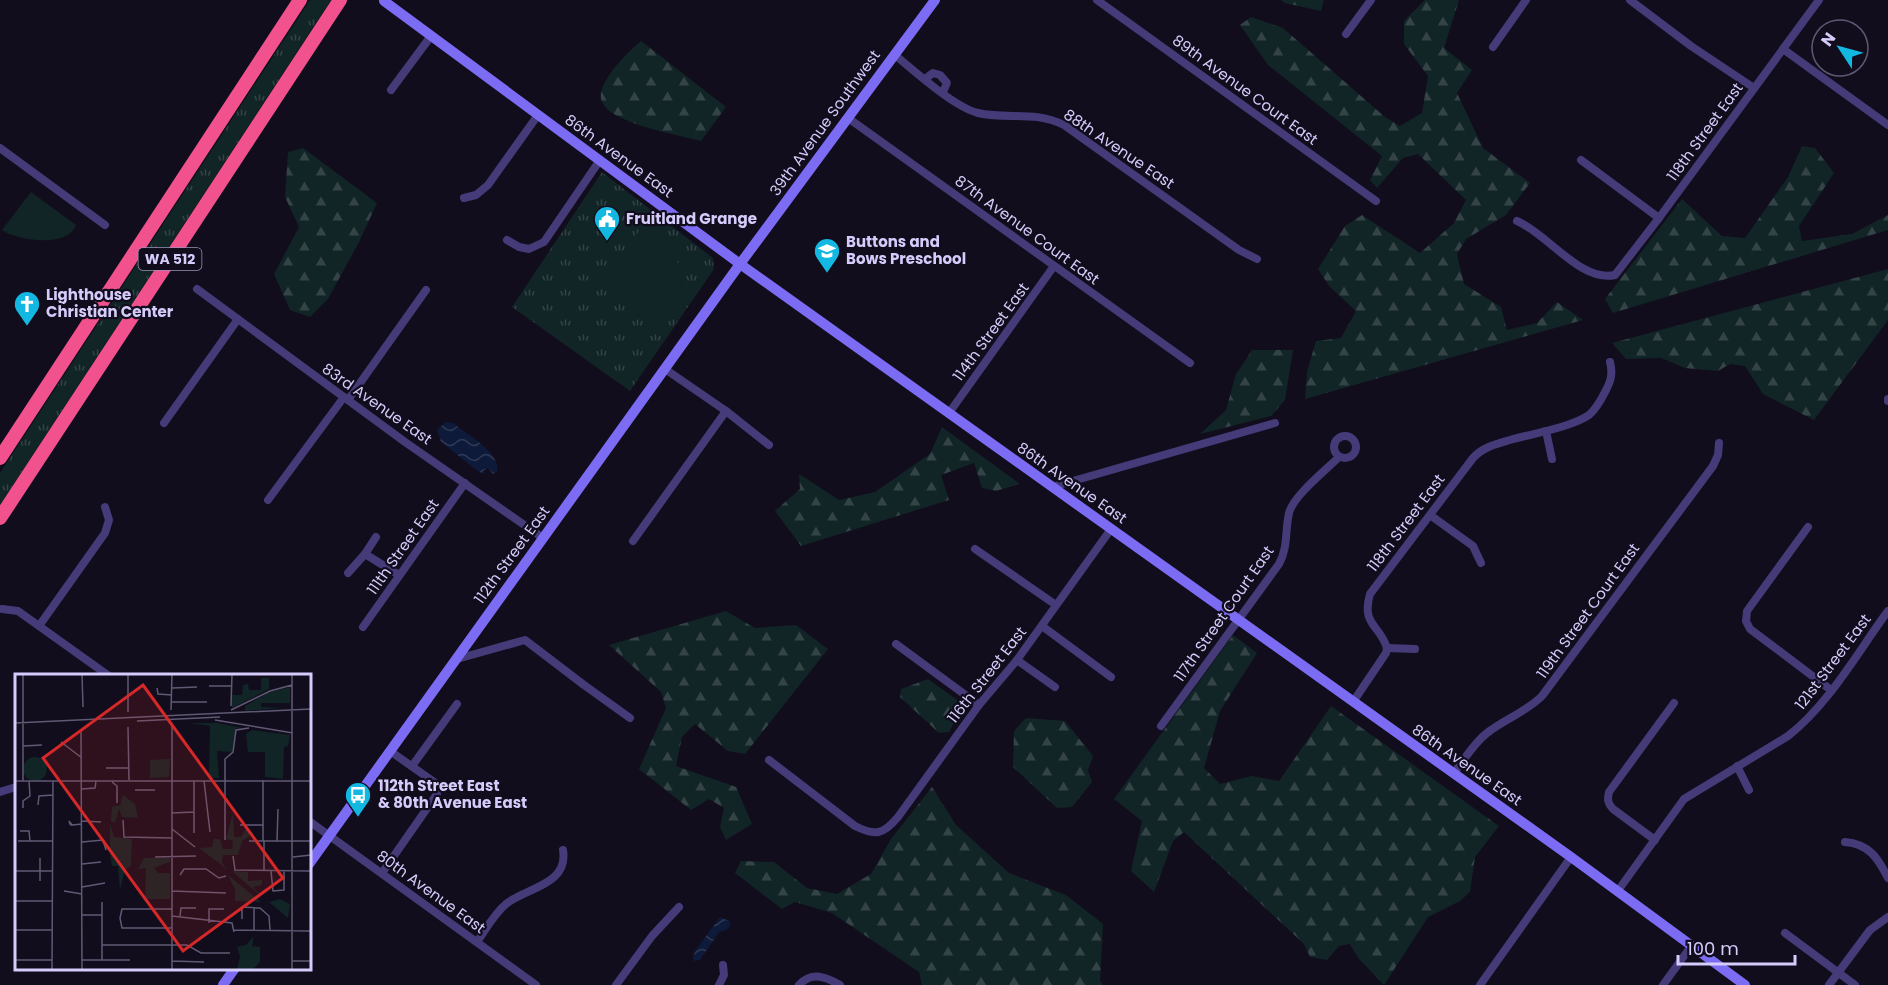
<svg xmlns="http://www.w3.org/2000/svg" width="1888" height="985" viewBox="0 0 1888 985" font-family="Poppins,sans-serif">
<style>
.grass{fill:url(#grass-tufts)}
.forest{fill:url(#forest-firs)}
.pitch{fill:#112426}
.water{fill:url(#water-waves)}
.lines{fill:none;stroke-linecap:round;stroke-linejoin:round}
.street{stroke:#443b78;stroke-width:8}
.secondary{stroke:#7c6bf3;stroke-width:10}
.highway{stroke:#f1518d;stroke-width:14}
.labels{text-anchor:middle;stroke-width:4.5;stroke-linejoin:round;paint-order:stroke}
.shield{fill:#110d1c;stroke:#9b93b8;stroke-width:1.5}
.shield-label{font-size:14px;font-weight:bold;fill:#d6ccfb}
.street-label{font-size:15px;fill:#d6ccfb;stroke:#110d1c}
.poi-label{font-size:15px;font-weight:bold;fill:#d6ccfb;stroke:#110d1c;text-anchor:start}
.inset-road{fill:none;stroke:#605975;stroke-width:1.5}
.view{fill:#d62828;fill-opacity:0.15;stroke:#d62828;stroke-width:3}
.inset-edge{fill:none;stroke:#d6ccfb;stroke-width:3}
</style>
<defs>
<pattern id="grass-tufts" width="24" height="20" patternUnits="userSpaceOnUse" patternTransform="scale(1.5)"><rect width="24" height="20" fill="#112426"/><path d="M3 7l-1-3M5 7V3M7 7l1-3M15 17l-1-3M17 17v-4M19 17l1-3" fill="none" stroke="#334346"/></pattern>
<pattern id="forest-firs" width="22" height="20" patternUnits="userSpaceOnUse" patternTransform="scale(1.5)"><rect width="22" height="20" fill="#112426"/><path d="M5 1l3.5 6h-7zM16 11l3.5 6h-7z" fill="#334346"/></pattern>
<pattern id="water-waves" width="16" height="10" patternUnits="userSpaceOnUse" patternTransform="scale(1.5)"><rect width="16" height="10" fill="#0e1a3a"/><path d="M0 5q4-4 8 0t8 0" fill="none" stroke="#303a57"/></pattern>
</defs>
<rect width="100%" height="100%" fill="#110d1c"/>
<g class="grass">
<path d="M310 0H331L0 505V473Z"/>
<path d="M602 172 713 258 714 269 630 391 512 307Z"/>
</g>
<g class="forest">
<path d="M1281 0H1324L1321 11 1285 3Z"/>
<path d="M1425 0H1459L1444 48 1472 70 1457 93 1483 148 1530 183 1506 215 1466 239 1457 254 1464 284 1501 307 1507 330 1537 323 1557 302 1583 320 1305 399 1307 372 1316 341 1341 338 1356 311 1329 286 1318 269 1345 226 1362 215 1420 253 1454 223 1466 200 1418 154 1403 158 1377 188 1370 180 1382 156 1268 65 1240 25 1251 17 1283 28 1385 117 1400 126 1422 113 1428 76 1404 44V21Z"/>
<path d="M641 41 726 107 701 141C679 135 612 124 602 102 594 84 629 51 641 41Z"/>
<path d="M1802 146 1815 148 1834 173 1799 226 1802 241 1852 234 1888 215V230L1613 313 1605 299 1682 199 1722 236 1745 238 1788 177Z"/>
<path d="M303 148 377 203 359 242 328 299 310 317 290 310 274 274 299 227 285 197 288 152Z"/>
<path d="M1888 269V320L1814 420 1763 394 1745 366 1730 364 1718 371 1685 368 1661 358 1626 359 1612 343Z"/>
<path d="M1252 350H1293L1285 400 1271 416 1200 434 1226 410 1236 374Z"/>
<path d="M942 427 1020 484 996 491 982 488 974 463 941 475 949 500 801 546 775 511 800 489 799 474 839 500 875 492 930 454Z"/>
<path d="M726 611 755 628 796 625 828 649 745 754 728 751 695 724 682 737 676 766 736 787 752 824 726 840 720 827 724 808 709 799 691 810 639 769 666 708 661 692 609 645Z"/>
<path d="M1233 635 1257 653 1220 711 1204 768 1220 784 1252 776 1279 781 1331 706 1499 826 1475 857 1470 892 1460 901 1428 917 1384 985 1358 958 1350 944 1339 946 1327 960 1310 957 1304 944 1184 832 1173 841 1154 892 1131 871 1142 821 1114 799Z"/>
<path d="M928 679 957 700V717L949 732 939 733 900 697 901 689Z"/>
<path d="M1026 718 1065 721 1093 756 1088 770 1092 782 1072 807 1057 808 1013 767 1014 731Z"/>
<path d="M932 787 956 825 1009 873 1066 895 1103 924 1100 981 1103 985H922L919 972 832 913 795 902 782 909 735 873 741 861 774 862 807 888 837 894 871 874 891 839Z"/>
</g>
<g class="pitch">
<path d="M31 192 76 225C69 248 17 241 2 230Z"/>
<path d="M649 219C685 251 692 296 659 334L597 283Z"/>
</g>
<g class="water">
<path d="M446 422 453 423C466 434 502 453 497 472L493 474 488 468 483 471 485 474 479 472 441 442 437 430Z"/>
<path d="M720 917 729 921 731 925 726 930 719 932 700 960 694 961 693 958 695 951Z"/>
</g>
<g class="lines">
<g class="street">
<path d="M1097 0 1376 201"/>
<path d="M1630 0 1691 46 1754 88"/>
<path d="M1346 34 1371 0"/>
<path d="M1493 47 1526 0"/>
<path d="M1783 49 1888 125"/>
<path d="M895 55C914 71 954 107 978 113 1008 120 1033 110 1064 125L1239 250 1257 259"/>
<path d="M925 79 933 73 940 75 947 83 943 92"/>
<path d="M391 90 431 36"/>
<path d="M848 118 1190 363"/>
<path d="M0 148 105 225"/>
<path d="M1581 160 1659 218"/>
<path d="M464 198 476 195 488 185 538 115"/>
<path d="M1517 221C1548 234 1581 283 1615 275L1659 218 1819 0"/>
<path d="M507 240 519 247 529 249 544 242 600 160"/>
<path d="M197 289 405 442 543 538"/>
<path d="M665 369 726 411 769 445"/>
<path d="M1888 399V401"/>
<path d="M348 400 426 290"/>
<path d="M949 413 1054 266"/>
<path d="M164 423 238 319"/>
<path d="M1546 431 1552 459"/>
<circle cx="1345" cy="447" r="11"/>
<path d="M1052 487 1275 423"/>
<path d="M268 500 344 397"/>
<path d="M1430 515 1473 546 1481 563"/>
<path d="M1808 527 1747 611 1746 621 1750 629 1831 690"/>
<path d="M376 537 365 554 399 575"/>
<path d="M633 541 726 411"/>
<path d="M975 549 1056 605"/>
<path d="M348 573 365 554"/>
<path d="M2 609 18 611 109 676"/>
<path d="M39 626 105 533 109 520 105 507"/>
<path d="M1042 626 1111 677"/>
<path d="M363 627 465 483"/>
<path d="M896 644 979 705"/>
<path d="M1387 648C1380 625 1361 625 1370 594L1473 458C1483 447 1496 444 1510 440 1531 434 1572 427 1589 415 1596 409 1601 400 1605 392 1611 381 1613 374 1610 362"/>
<path d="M1387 648 1415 649"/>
<path d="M457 659 525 640 584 685 630 718"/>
<path d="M1017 660 1055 687"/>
<path d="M1353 702 1386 653 1387 648"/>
<path d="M1161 726 1279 564C1288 548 1285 531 1289 513 1293 496 1326 470 1339 457"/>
<path d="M769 760 855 826C875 836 883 835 898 817L979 705 1017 660 1111 529"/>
<path d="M412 766 457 704"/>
<path d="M1737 766 1749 790"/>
<path d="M1454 773C1464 760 1473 744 1487 733 1505 719 1526 712 1542 696L1713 466 1718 455 1719 443"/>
<path d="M0 792 16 787"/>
<path d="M309 821 536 985"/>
<path d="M1655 840 1613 809C1608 804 1607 800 1609 792L1674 703"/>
<path d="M1845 842C1869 844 1878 858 1888 878"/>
<path d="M382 873 437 794V785L434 782 390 751"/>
<path d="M1617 892 1684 799 1788 736C1829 704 1857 653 1888 611"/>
<path d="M1785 933 1855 985"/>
<path d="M477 942C486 929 494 914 506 904 525 888 569 885 563 850"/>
<path d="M616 985 652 936 679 907"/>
<path d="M719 985 724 975 723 965"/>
<path d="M799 985C812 971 826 977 840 985"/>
<path d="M1480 985 1571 857"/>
<path d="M1663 985 1692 945"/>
<path d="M1829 985 1870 930 1888 917"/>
</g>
<g class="secondary">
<path d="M384 1 740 264 1571 857 1745 985"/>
<path d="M309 864 740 264 935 0"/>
<path d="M223 985 235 968"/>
</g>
<g class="highway">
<path d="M0 458 300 0"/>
<path d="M0 518 340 0"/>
</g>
</g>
<defs>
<g id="civic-pin" transform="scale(1.35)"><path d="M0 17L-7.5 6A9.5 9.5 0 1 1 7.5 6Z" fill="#12b7e2" stroke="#110d1c"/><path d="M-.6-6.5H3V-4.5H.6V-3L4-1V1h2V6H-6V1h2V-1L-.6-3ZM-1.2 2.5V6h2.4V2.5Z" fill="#fff"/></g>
<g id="school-pin" transform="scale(1.35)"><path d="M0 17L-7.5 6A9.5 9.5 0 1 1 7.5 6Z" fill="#12b7e2" stroke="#110d1c"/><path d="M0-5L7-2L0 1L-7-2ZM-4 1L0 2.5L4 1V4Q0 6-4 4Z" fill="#fff"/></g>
<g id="church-pin" transform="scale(1.35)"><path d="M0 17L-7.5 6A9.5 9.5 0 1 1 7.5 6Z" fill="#12b7e2" stroke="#110d1c"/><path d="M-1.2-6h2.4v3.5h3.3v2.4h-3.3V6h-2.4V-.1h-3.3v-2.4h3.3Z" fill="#fff"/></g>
<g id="bus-pin" transform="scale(1.35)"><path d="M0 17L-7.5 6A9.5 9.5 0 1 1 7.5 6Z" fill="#12b7e2" stroke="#110d1c"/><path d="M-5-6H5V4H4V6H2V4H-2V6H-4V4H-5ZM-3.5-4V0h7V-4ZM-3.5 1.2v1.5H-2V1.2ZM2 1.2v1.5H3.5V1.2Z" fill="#fff"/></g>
</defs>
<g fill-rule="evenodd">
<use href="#civic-pin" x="607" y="219"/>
<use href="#school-pin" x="827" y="251"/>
<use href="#church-pin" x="27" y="304"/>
<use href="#bus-pin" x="358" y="795"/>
</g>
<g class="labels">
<rect class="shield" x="138.5" y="248" width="63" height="22" rx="4.5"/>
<g class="shield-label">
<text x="170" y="264">WA 512</text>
</g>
<g class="street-label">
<text transform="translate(1245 90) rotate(36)" y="5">89th Avenue Court East</text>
<text transform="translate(825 123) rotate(-54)" y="5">39th Avenue Southwest</text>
<text transform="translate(1705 132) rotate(-54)" y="5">118th Street East</text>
<text transform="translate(1119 149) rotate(34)" y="5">88th Avenue East</text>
<text transform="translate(619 156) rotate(36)" y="5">86th Avenue East</text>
<text transform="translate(1027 230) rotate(36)" y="5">87th Avenue Court East</text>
<text transform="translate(991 332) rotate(-54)" y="5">114th Street East</text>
<text transform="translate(377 404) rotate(35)" y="5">83rd Avenue East</text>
<text transform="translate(1072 483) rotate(35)" y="5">86th Avenue East</text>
<text transform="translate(1406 523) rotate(-53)" y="5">118th Street East</text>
<text transform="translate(403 547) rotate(-55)" y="5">111th Street East</text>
<text transform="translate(512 555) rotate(-54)" y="5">112th Street East</text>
<text transform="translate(1588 611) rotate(-54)" y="5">119th Street Court East</text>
<text transform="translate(1224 614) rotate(-55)" y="5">117th Street Court East</text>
<text transform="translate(1833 662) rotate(-53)" y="5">121st Street East</text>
<text transform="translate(987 675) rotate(-52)" y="5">116th Street East</text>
<text transform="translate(1467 765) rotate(35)" y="5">86th Avenue East</text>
<text transform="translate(431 892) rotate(36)" y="5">80th Avenue East</text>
</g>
<g class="poi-label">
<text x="626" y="224">Fruitland Grange</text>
<text x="846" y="247">Buttons and<tspan x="846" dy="17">Bows Preschool</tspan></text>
<text x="46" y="300">Lighthouse<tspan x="46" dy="17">Christian Center</tspan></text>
<text x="378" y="791">112th Street East<tspan x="378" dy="17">&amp; 80th Avenue East</tspan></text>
</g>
</g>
<g transform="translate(15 674)">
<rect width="296" height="296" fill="#110d1c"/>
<path d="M175 49H203L232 55 221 54 217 78 202 77 204 104H194L195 52ZM8 95a12 12 0 1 1 24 0a12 12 0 1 1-24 0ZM155 85 154 103 135 104V86ZM239 262 237 272 245 273V288L238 295H222L225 283 222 273 231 271Z" fill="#112426"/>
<path d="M246 4H254V15L217 34V21H227L228 11 233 10 234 16H246ZM275 13V29H246V33L267 34 230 37V32L255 18ZM237 56 275 61 273 72 269 73 268 105 250 103V78H233L231 60ZM108 121 120 130 123 144 107 143 104 135 100 149 96 147 97 133 105 131ZM218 139 219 163H226L230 156 239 159 227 167 223 181H208L207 189 213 196 184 174 197 173 199 165H205L208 175H217L218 167 211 165ZM95 150 99 163 117 165 116 192 110 196 105 216 103 192H97L95 180ZM129 184H155V188L139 194 143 199H155V225H130L131 194 123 195ZM217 197 233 198V207L247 206V211L238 213 247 223ZM213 201 246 228 220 227V216ZM265 225 275 230 273 244 254 228Z" fill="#112426"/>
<path class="inset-road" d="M8 0V107M67 0 68 33M277 0V295M194 12H216M142 14 143 20 157 21M157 14 182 13M157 28H192M216 32 217 0M156 36 157 0M216 36 255 17 277 11M113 38V0M200 46 278 59M122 47 205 43M0 49 296 35M157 50V295M113 53 114 106M66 56 67 295M46 68 67 84M8 72 27 71M91 94H113M248 106V167M0 107H296M179 107V159M189 107 195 158M97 108 102 112V129M67 115 80 114 81 107M120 116H140M23 131 24 122 38 121M8 134V127L15 122 14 107M156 139 179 138M108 146 109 163 157 164M67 147 86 148M57 151 54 147 55 150 56 151H57L67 150M225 151H248M157 155 180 173M5 157H14L15 167M210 166V85L218 78 221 56 234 54M3 167H38M234 167H296M262 167 263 135M67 168 88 166 91 176M218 182 220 196 296 197M140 183 181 182M278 183 296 181M67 190 86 188M0 197H38M249 197V167M256 197 258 217 269 216V197M165 201 169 195H191L204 204 211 202M25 207V184M67 213 90 209M49 217 67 220M157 217 211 219M0 227H37M67 241H87M157 242 217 249 219 258M165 242 166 234H181M227 245V233L245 234 254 242 255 256M194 249V235H209M157 254H107L105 244 107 235H157M0 256H37M219 256 296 257M239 256V233M87 271H172L186 279H215M0 286H37M67 286H115M87 286V228M157 287 189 288M277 287H296M37 295 38 107"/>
<path class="view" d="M128 11 268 204 168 277 28 84Z"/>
<rect width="296" height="296" class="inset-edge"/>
</g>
<g transform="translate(1840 48) rotate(306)"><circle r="28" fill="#110d1c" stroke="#605975" stroke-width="1.5"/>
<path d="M0-4.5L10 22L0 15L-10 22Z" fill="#12b7e2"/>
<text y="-9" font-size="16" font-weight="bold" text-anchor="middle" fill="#d6ccfb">N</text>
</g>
<path d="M1678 955v9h117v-9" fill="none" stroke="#d6ccfb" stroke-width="3"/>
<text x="1687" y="955" font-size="18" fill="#d6ccfb" stroke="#110d1c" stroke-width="4.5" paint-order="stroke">100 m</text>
</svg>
